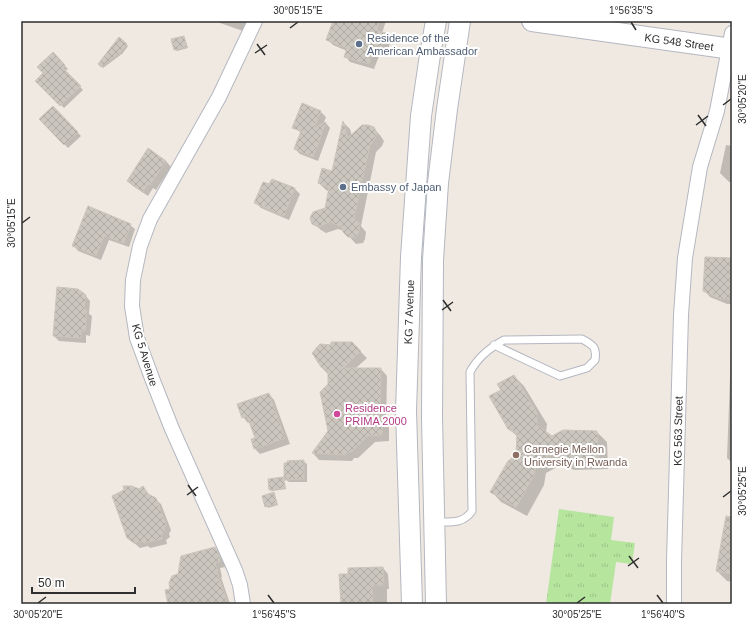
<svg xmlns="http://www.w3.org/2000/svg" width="753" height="625" viewBox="0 0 753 625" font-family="Arial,sans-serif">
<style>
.grass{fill:url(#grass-tufts)}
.shadow{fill:#0003}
.building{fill:url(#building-cross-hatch);stroke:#cbc5ba}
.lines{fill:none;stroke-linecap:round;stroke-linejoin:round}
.lane-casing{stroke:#b4b7c1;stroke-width:9}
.street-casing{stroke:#b4b7c1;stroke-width:16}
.secondary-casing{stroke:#b4b7c1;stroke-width:22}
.lane{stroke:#fff;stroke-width:7}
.street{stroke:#fff;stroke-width:14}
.secondary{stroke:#fff;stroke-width:20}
.ticks{fill:none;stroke:#2e2e2e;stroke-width:1.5}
.service-dot{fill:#5c6f8a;stroke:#fff;stroke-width:1.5}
.hotel-dot{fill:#d1479c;stroke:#fff;stroke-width:1.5}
.education-dot{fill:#8d6e63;stroke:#fff;stroke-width:1.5}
.labels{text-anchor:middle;stroke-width:4;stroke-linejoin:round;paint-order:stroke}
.service-label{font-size:11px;fill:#4e5e75;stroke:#fff;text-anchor:start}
.street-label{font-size:11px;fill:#2e2e2e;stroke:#fff}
.hotel-label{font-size:11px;fill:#b23c85;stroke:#fff;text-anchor:start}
.education-label{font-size:11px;fill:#785e54;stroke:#fff;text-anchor:start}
.neatline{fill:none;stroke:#2e2e2e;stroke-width:1.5}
.ticks-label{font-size:10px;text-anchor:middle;fill:#2e2e2e}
</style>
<defs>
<pattern id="grass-tufts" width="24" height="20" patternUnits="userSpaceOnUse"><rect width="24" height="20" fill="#b6e59e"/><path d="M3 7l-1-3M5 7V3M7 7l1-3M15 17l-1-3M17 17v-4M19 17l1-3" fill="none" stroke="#9dc588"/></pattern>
<pattern id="building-cross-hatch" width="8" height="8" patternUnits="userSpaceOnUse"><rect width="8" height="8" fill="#cbc7bf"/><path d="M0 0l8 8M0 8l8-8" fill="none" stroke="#afaba4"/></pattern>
</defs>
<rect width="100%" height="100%" fill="#efe9e1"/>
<path class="grass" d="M559 509 614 517 611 540 635 543 632 564 616 562 610 604H546Z"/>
<g class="shadow">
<path d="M217 21H250L246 32 220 23Z"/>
<path d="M334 21H386L382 33 385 34 391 39 387 54 381 51 374 69 350 62 345 56 347 51 333 45 328 40Z"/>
<path d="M184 37 188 48 177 51 175 50Z"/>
<path d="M119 39 128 46 123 53 103 68 99 64Z"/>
<path d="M53 53 68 69 65 71 83 90 64 108 37 81 44 73Z"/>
<path d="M53 107 81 136 68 148 41 119Z"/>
<path d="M320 111 326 117 323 125 326 123 330 128 318 161 300 154 295 149 301 133 294 127Z"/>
<path d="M344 123 350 129 352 136 373 128 380 135 384 141 382 146 376 152 361 226 366 232 365 239 363 243 356 244 344 231 338 229 326 233 321 230 313 223 326 208 330 192 326 190 319 183 333 172Z"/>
<path d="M726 145 732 146V182H729L720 173Z"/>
<path d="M166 161 171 167 156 190 153 188 148 196 133 186 128 181Z"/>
<path d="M272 180 295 189 300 194 289 220 261 208 256 203 270 185Z"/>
<path d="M130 225 135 229 129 247 109 240 101 260 78 251 74 246Z"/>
<path d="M732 259V304H727L710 297 704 290Z"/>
<path d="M85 295 90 301 89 314 92 316 90 336 86 335V343L59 341 54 336Z"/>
<path d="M732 323V463L727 458Z"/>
<path d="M352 343 367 358 355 369H381L387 376 386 424 389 427V441L375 442 358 458H354L352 461 319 460 313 453 329 431V385L328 374 321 367 332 346Z"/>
<path d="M514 376 524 386 547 424 546 433 552 437 597 432 607 442 608 469 574 470 563 464 546 473 544 485 527 516 501 502 492 492 517 455 518 437 509 429 502 390Z"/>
<path d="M269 394 274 400 290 444 260 454 255 449 252 440 256 439 250 422 248 423 243 417Z"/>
<path d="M303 461 307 464V482H289L285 479Z"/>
<path d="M283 478 284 479 286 489 272 491 270 490Z"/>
<path d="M143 487 150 496 155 499 161 504 171 530 169 534 170 537 166 540 167 544 150 548 148 546 140 548 127 537 139 490Z"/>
<path d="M274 493 278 505 268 508 263 496Z"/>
<path d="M732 532V582L727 581 717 571Z"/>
<path d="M215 548 220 553 225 563V567L220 568 222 577H221L230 604H170L171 589 179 575Z"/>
<path d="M383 568 388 574 389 589H387V604H342L349 575Z"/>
</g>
<g class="building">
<path d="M333 21H379L377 31 386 33 381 49 375 47 369 64 344 57 347 48 326 40Z"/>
<path d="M184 36 187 47 174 50 171 39Z"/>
<path d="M119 37 127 44 121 52 101 67 98 64Z"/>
<path d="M53 52 65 65 63 68 81 86 60 106 35 81 43 73 37 67Z"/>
<path d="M302 103 321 111 314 128 326 122 313 157 294 149 301 131 292 128Z"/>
<path d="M53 106 78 132 64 145 39 119Z"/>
<path d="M343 121 348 138 362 125H368L374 127 377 133 375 139 370 145 354 218 360 224 359 232 356 237H348L343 232 342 227 330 222 318 227 312 224 310 218 313 212 325 208 329 188 318 183 322 168 332 171Z"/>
<path d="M148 148 166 161 150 185 148 184 143 192 127 181Z"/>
<path d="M272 179 295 188 284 216 254 203 263 182 269 184Z"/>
<path d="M88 206 131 224 124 243 104 236 96 256 72 246Z"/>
<path d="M705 257 732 258V299H720L703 291Z"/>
<path d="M57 287 78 289 86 295 84 310H87L85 331H81V338L53 336Z"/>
<path d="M331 342H352L361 351 343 368H381L380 419H383L382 435 368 436 351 452H348L346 455 312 453 328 431 320 392 328 384V371L321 367 312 353 320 344 331 345Z"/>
<path d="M514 375 537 413V425L552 436 563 430 597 431 599 460 563 461 552 455 537 463 534 475 516 507 490 492 508 461 516 455 517 434 508 429 489 396 501 390 497 384Z"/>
<path d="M269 393 285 438 254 449 251 439 255 438 247 416 242 418 237 404Z"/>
<path d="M304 460V479L284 480V463H287V461Z"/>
<path d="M283 477 285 488 269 490 268 479Z"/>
<path d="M123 486H132L139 489 143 486 148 494 156 498 166 524 164 528 165 532 161 535 162 539 144 543 143 541 134 543 127 538 112 496 124 490Z"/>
<path d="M274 492 277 504 265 507 262 496Z"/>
<path d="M726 516 732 517V574L716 571Z"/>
<path d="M215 547 220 557V562L215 563 218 571 217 572 228 604H168L165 590 170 589 169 583 172 576 178 574 181 556Z"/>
<path d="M383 567 384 585H372L373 604H341L339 574H348V568Z"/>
</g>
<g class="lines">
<g class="lane-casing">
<path id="lane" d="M436 522C451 522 463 524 472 511L470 372C478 357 489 348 504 340L582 339C593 345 597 347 595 360L587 368 560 376 494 345"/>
</g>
<g class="street-casing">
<g id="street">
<path d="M243 604 240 585 235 570 172 429 153 381 137 338 132 306 133 280 140 246 150 219 219 97 255 21"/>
<path d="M674 604V561L681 315 685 258 700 167 717 111 732 33"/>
</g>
</g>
<g class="secondary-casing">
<g id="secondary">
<path d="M532 21 732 49"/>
<path d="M412 604 406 411 411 257 421 116 430 55 436 21"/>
<path d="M436 604 432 417 433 260 438 183 447 109 460 21"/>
</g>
</g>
<use href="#lane" class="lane"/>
<use href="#street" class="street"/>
<use href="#secondary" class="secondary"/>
</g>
<path class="ticks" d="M631 22 636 30M290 28 298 22M257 44 265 55M255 53 267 45M723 105 731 99M698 115 706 126M696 125 708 116M22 223 30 217M443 300 451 311M442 310 453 302M188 485 196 496M187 495 198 487M723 497 731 491M629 556 638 568M628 566 639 558M268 595 274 603M657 595 663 603M38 603 46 597M577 603 585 597"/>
<g class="service-dot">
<circle cx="359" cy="44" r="4"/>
<circle cx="343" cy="187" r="4"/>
</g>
<circle class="hotel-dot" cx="337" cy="414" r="4"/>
<circle class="education-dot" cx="516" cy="455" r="4"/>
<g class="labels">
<g class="service-label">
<text x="367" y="42">Residence of the<tspan x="367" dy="13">American Ambassador</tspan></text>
<text x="351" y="191">Embassy of Japan</text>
</g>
<g class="street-label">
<text transform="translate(679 42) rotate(8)" y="4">KG 548 Street</text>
<text transform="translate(409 312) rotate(-88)" y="4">KG 7 Avenue</text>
<text transform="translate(145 355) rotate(73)" y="4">KG 5 Avenue</text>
<text transform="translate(678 431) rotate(-89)" y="4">KG 563 Street</text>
</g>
<g class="hotel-label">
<text x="345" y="412">Residence<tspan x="345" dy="13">PRIMA 2000</tspan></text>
</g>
<g class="education-label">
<text x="524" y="453">Carnegie Mellon<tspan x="524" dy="13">University in Rwanda</tspan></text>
</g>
</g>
<rect width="753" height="625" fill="none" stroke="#ffffff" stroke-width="44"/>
<path d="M32 587v6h103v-6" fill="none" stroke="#2e2e2e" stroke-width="2"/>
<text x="38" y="587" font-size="12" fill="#2e2e2e" stroke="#ffffff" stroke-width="3" paint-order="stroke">50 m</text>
<rect x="22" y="22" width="709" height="581" class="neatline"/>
<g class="ticks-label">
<text x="298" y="14">30°05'15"E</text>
<text x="631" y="14">1°56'35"S</text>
<text transform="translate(742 99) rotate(-90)" y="4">30°05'20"E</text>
<text transform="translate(11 223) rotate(-90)" y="4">30°05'15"E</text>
<text transform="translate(742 491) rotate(-90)" y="4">30°05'25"E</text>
<text x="38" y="618">30°05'20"E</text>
<text x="274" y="618">1°56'45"S</text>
<text x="577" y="618">30°05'25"E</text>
<text x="663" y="618">1°56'40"S</text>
</g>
</svg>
